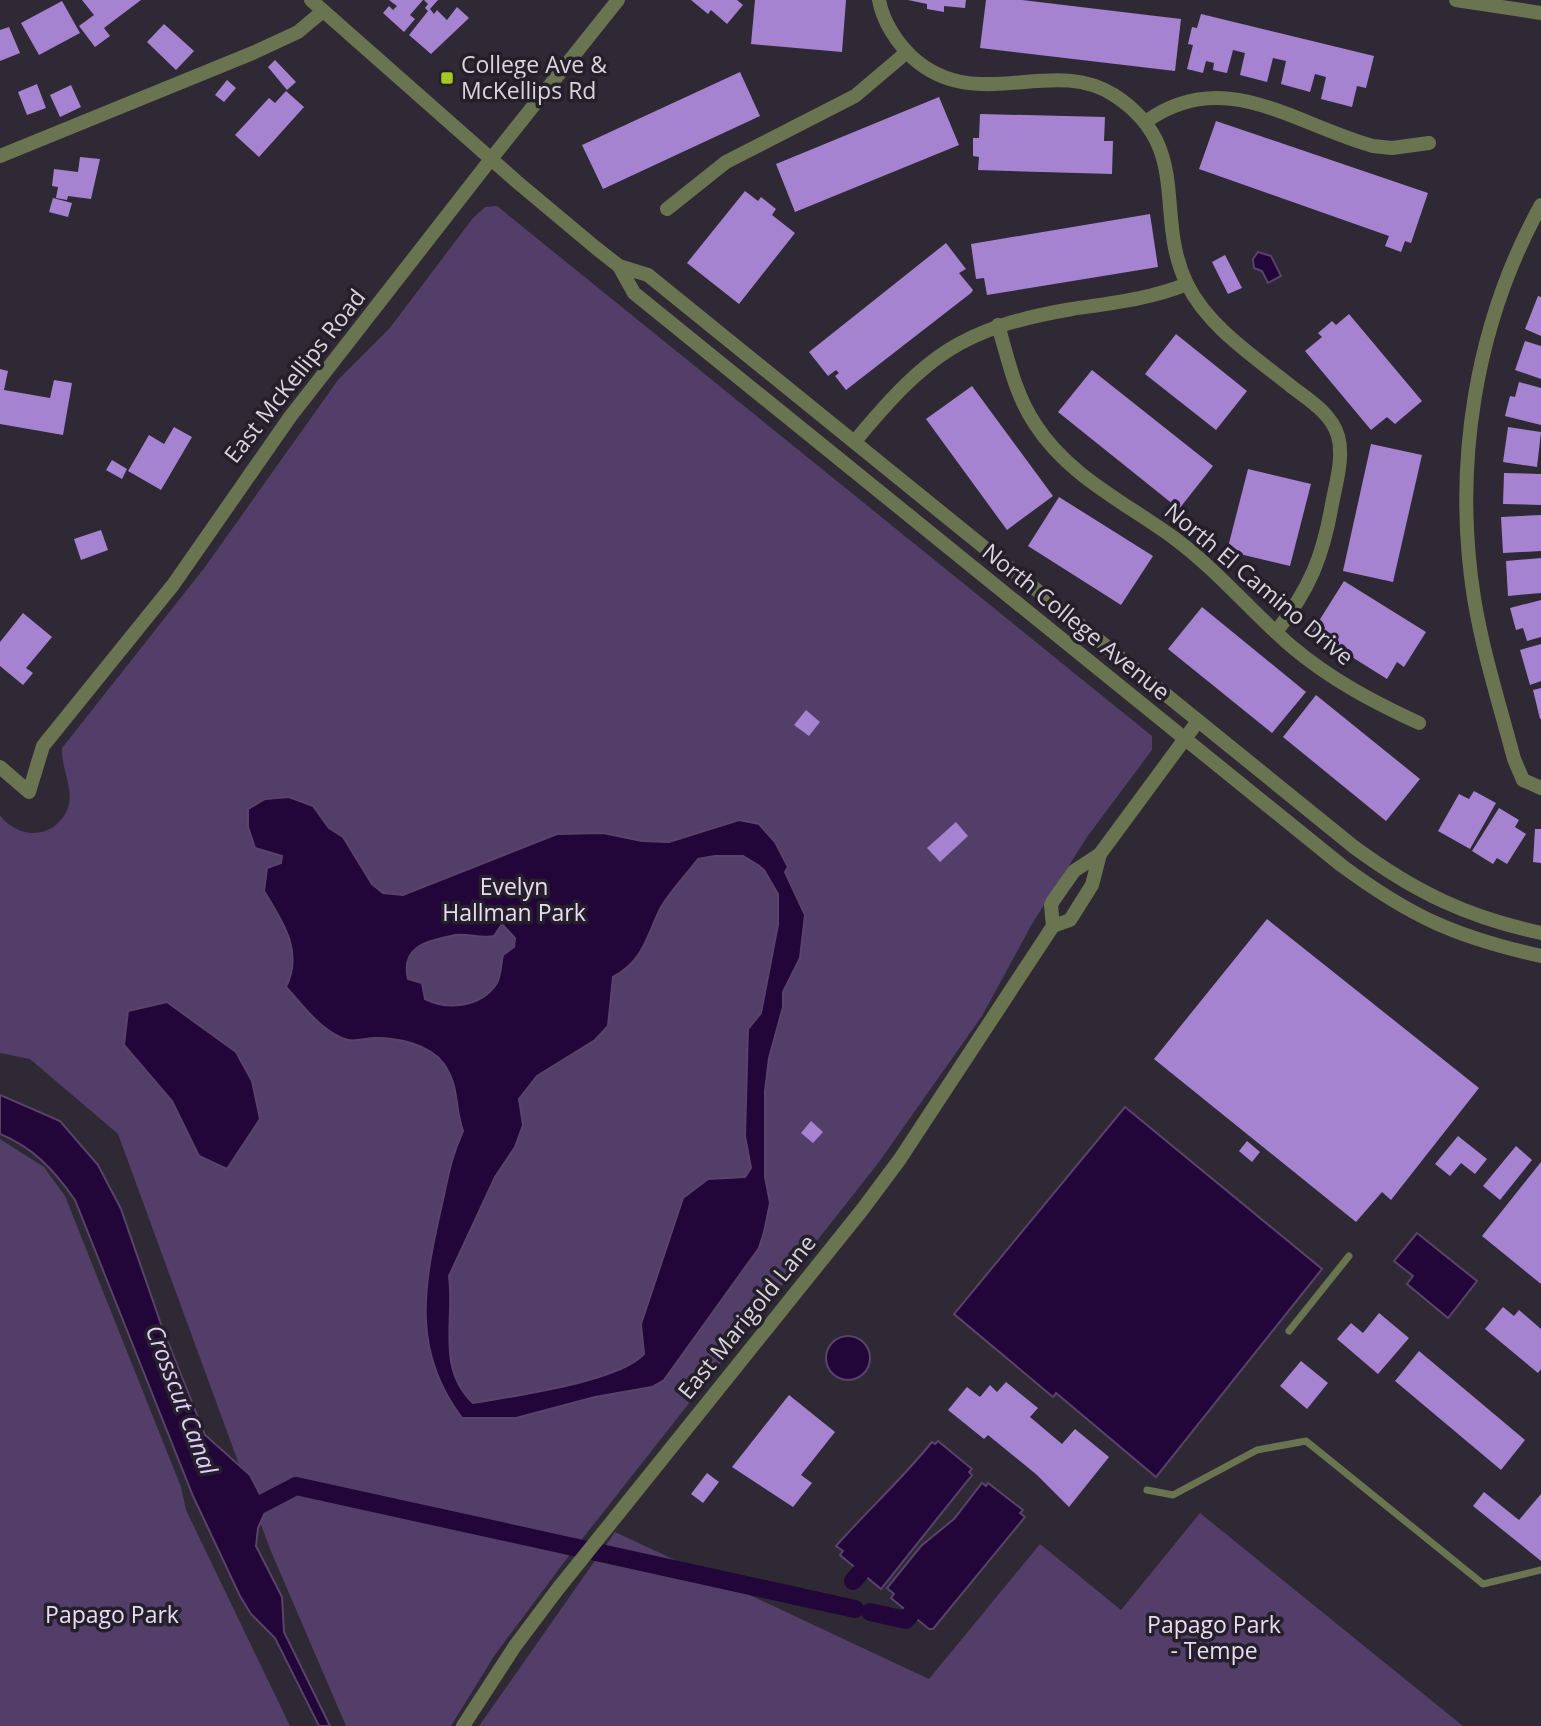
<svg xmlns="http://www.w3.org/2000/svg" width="1541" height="1726" viewBox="0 0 1541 1726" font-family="'Open Sans',sans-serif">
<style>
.green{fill:#523e69}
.water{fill:#220539;stroke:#59436a;stroke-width:2;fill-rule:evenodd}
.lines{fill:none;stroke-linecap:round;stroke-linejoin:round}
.canal{stroke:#220539;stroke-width:18}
.building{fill:#a683d1}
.service{stroke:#6a7451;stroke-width:7}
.minor{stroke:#6a7451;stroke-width:14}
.tertiary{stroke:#6a7451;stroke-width:14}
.poi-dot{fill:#a7c81f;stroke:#241f2a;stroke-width:2.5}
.labels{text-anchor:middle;stroke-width:7;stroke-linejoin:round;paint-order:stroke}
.poi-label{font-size:23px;fill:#d8d5dd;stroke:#241f2a;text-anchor:start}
.street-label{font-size:23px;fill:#d8d5dd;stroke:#241f2a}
.park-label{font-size:23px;fill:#e6ddf2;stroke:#241f2a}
.water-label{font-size:24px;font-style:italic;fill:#e1cff9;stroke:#241f2a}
</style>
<rect width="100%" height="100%" fill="#2e2934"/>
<g class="green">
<path d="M497 206 1152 736V750L1087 837 1032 924 982 1016 879 1162 568 1557 494 1656 451 1726H346L270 1549 118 1134 30 1059 0 1053V815C5 824 21 833 32 833 41 833 51 830 57 824 83 800 61 776 62 748L205 567 338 380 389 329 473 218 485 207Z"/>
<path d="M0 1139 44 1167 65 1196 181 1487 186 1510 290 1726H0Z"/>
<path d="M1200 1513 1463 1726H479L615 1532 929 1679 1040 1544 1121 1610Z"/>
</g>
<g class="water">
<path d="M1258 252 1271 256 1281 276 1268 283 1262 271 1254 268 1253 259Z"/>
<path d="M289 797 313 806 329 828 343 837 372 884 383 893 403 895 557 834 603 833 642 841 669 842 739 820 759 824 775 842 788 867 785 872 805 915 800 958 783 992V1007L769 1058 765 1091V1177L770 1203 764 1232 759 1248 664 1380 652 1387 595 1397 516 1418H462C412 1352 423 1289 440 1213 448 1180 449 1162 463 1131 454 1105 460 1088 444 1064 429 1044 398 1038 375 1038 366 1038 356 1042 348 1040 322 1033 303 1005 286 987 304 951 282 921 264 891L267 868 281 863 282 856 255 848 248 827V809L265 799ZM715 856H743L758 865 764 870 778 894V925L761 1013 748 1029 745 1136 751 1168 745 1177 708 1179 683 1198 641 1324 644 1354C618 1382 513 1396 473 1403 436 1368 455 1321 449 1276L495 1177 515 1147 523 1125 519 1099 537 1076 595 1040 608 1026 613 977C644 960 646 937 661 907 671 890 686 875 698 859ZM502 924 515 938 514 947 503 955C501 963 501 976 497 983 481 1008 447 1010 425 999L422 983 408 979C400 945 429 941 455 935 468 933 480 939 494 936Z"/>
<path d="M167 1002 236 1052 252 1081 260 1119 227 1169 199 1156 172 1101 124 1045 128 1011Z"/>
<path d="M0 1095 60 1121 98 1165 121 1209 162 1327 205 1435 250 1475 267 1508 258 1528 256 1546 282 1597 284 1632 330 1726H319L275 1638 251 1614 240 1596 193 1496 75 1200C54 1170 34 1148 0 1134Z"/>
<path d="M1125 1107 1322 1269 1156 1477 1056 1393 1053 1397 954 1314Z"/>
<path d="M1417 1233 1477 1281 1448 1318 1407 1284 1413 1276 1394 1261Z"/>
<circle cx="848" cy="1358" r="22"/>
<path d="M938 1441 972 1469 969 1472 972 1475 881 1589 840 1555 843 1551 836 1546C868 1510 902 1479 932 1442L935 1444Z"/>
<path d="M982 1483 986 1486 988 1483 1023 1510 1020 1513 1025 1517 933 1629H929L891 1598 894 1594 887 1588 921 1546 954 1519Z"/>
</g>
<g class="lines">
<g class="canal">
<path d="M244 1513 296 1486 855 1609"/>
<path d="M853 1581 860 1573"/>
<path d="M870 1612 906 1620 910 1615"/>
</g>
</g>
<g class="building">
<path d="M82 0H141L104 28 110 36 95 47 79 26 94 15Z"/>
<path d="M389 0H423L410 15 415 19 404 32 383 13 389 6 393 10 397 6Z"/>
<path d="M424 0H438L430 9 434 14 437 10 447 20 457 7 469 18 431 54 409 35 428 11 425 8 428 4Z"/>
<path d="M691 0H737L743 5 727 24 711 10 708 14Z"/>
<path d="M755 0H846L842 52 751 44Z"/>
<path d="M908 0H966L965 8 944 6V12L927 9V4Z"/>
<path d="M986 0H1022L1181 19 1175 71 980 48Z"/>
<path d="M62 1 80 33 39 55 21 23Z"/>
<path d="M1201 14 1374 56 1366 88 1357 86 1352 107 1321 99 1326 77 1315 74 1310 92 1281 84 1286 61 1273 58 1267 82 1240 75 1245 53 1233 50 1227 73 1213 70 1214 63 1206 61 1203 73 1187 69 1193 45 1188 44 1192 27 1197 28Z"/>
<path d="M164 24 194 51 176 70 147 42Z"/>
<path d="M9 27 20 53 0 61V30Z"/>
<path d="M275 60 296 82 287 90 268 67Z"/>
<path d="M740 72 760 116 603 189 582 145Z"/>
<path d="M227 80 236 88 224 102 215 95Z"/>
<path d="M37 84 46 108 27 115 18 92Z"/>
<path d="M71 85 81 107 60 117 50 95Z"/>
<path d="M286 91 304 107 259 157 235 135 269 98 275 103Z"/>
<path d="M939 97 959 145 795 212 776 164Z"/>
<path d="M980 114 1105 117 1104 141H1113L1112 174 978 170 979 157 973 156V138H979Z"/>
<path d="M1216 121 1428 193 1411 243 1405 241 1401 252 1385 246 1389 236 1199 169Z"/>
<path d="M80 157 100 159 91 199 68 196 67 200 56 198 58 187 52 186 54 169 78 172Z"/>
<path d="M745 191 758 201 761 197 776 209 772 215 795 233 739 304 687 263Z"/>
<path d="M53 198 72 203 68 217 49 212Z"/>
<path d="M1150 214 1158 267 987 295 984 278 976 279 971 244Z"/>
<path d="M946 243 966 269 959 273 973 290 971 293 846 390 835 376 839 373 836 370 828 376 809 352Z"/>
<path d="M1225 255 1242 288 1228 294 1212 262Z"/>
<path d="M1538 296 1541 297V336L1525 329Z"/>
<path d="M1349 314 1422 401 1395 424 1387 417 1371 430 1305 351 1322 337 1318 333 1332 321 1336 325Z"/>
<path d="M1176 334 1247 391 1216 430 1145 374Z"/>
<path d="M1525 341 1541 346V379L1515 370Z"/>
<path d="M0 369 8 371 4 390 50 398 54 380 72 383 63 435 0 424Z"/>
<path d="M1092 370 1213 466 1179 509 1058 412Z"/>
<path d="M1519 382 1541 388V425L1505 416 1510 396 1515 397Z"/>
<path d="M972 386 1053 496 1007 530 926 419Z"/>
<path d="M174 427 192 437 161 490 128 471 149 435 164 444Z"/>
<path d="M1508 427 1541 432 1537 467 1503 462Z"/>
<path d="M1371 444 1422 455 1393 582 1343 571Z"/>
<path d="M112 460 127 469 122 479 106 470Z"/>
<path d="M1248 469 1311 484 1290 566 1227 551Z"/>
<path d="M1504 473 1541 474V505L1503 504Z"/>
<path d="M1059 497 1153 556 1121 605 1028 546Z"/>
<path d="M1541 515V551L1503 553 1501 517Z"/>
<path d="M101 530 108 550 81 560 74 539Z"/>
<path d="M1541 558V593L1508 596 1506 561Z"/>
<path d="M1344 581 1426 632 1404 667 1397 662 1387 679 1312 632Z"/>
<path d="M1541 600V637L1527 641 1523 628 1516 630 1510 608Z"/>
<path d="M1202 607 1306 692 1272 733 1168 649Z"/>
<path d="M23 613 52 637 26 668 33 673 23 685 0 666V642Z"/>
<path d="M1541 644V681L1530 685 1520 650Z"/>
<path d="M1541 688V719H1540L1533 690Z"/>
<path d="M1316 695 1420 779 1386 821 1283 737Z"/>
<path d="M806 710 820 722 809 736 794 725Z"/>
<path d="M1474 791 1496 803 1470 849 1438 831 1459 794 1469 799Z"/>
<path d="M1499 808 1519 820 1515 827 1526 834 1507 864 1497 858 1493 864 1472 851Z"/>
<path d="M956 822 968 836 940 862 927 848Z"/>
<path d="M1535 829H1541V863L1533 862Z"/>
<path d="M1267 919 1479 1088 1391 1200 1382 1192 1356 1222 1154 1059Z"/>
<path d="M811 1121 823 1132 813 1143 801 1133Z"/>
<path d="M1458 1136 1487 1159 1475 1174 1461 1163 1450 1176 1435 1164Z"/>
<path d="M1247 1141 1260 1152 1252 1162 1239 1151Z"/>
<path d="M1516 1146 1532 1160 1500 1200 1483 1186Z"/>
<path d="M1541 1162V1284L1482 1236Z"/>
<path d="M1503 1307 1514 1316 1519 1310 1541 1329V1369L1538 1373 1485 1329Z"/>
<path d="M1379 1313 1409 1338 1378 1374 1337 1339 1351 1323 1363 1333Z"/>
<path d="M1419 1351 1525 1440 1501 1470 1395 1381Z"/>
<path d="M1301 1361 1328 1383 1307 1409 1280 1386Z"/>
<path d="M1006 1382 1038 1408 1030 1417 1062 1444 1075 1429 1109 1457 1069 1507 1037 1475 988 1435 984 1439 948 1410 967 1387 980 1397 990 1385 997 1392Z"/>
<path d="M789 1395 835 1432 801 1475 812 1483 793 1507 732 1467Z"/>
<path d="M707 1473 719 1482 703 1503 691 1494Z"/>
<path d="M1484 1492 1519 1520 1541 1494V1561L1473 1506Z"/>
</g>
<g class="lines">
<g class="service">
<path d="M1289 1331 1349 1256"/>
<path d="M1147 1490 1173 1495 1257 1450 1306 1441 1483 1584 1541 1570"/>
</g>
<g class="minor">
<path d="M879 0C883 22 897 43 913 58 977 115 1051 55 1114 95 1194 147 1153 215 1187 284 1209 328 1255 357 1292 387 1309 400 1332 414 1338 436 1344 457 1336 483 1332 504 1323 557 1309 590 1276 632"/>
<path d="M1456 0 1541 13"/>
<path d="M1147 121C1224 66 1294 124 1373 146L1392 148 1429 143"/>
<path d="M0 156 255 52 298 32 323 11"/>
<path d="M1541 205C1475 324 1453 465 1474 598 1483 653 1500 706 1514 759L1523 780 1541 788"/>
<path d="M667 209 726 162 855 96 907 52"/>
<path d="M998 325C1008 359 1015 394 1035 424 1068 476 1126 503 1174 538 1216 569 1252 612 1291 646 1330 679 1373 702 1419 723"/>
<path d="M856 440C927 355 961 328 1072 309 1112 303 1150 299 1187 284"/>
<path d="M0 767 29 792 43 746 173 585 290 417 491 159"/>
<path d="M1053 926 1070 920 1092 885 1100 854 1198 721"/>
<path d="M463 1726 515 1646 557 1590 862 1210 900 1159 1053 926 1051 905 1053 901 1074 871 1100 854"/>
</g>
<g class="tertiary">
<path d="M311 0 516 181 596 248 619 266 648 275 1354 847C1415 892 1467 917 1541 933"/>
<path d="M491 159 618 0"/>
<path d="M619 266 634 293 1341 865C1411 917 1456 937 1541 956"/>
</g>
</g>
<rect class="poi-dot" x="440" y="71" width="14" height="14" rx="3.5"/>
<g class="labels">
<g class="poi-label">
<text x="461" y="73">College Ave &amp;<tspan x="461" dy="26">McKellips Rd</tspan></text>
</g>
<g class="street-label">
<text transform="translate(295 376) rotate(-52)" y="8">East McKellips Road</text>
<text transform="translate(1259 584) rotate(40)" y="8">North El Camino Drive</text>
<text transform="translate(1076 622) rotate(39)" y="8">North College Avenue</text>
<text transform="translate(747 1317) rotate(-51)" y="8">East Marigold Lane</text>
</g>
<g class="park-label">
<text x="514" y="895">Evelyn<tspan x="514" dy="26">Hallman Park</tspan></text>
<text x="112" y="1623">Papago Park</text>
<text x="1214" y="1633">Papago Park<tspan x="1214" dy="26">- Tempe</tspan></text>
</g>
<g class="water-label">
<text transform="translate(181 1400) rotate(69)" y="8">Crosscut Canal</text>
</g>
</g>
</svg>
